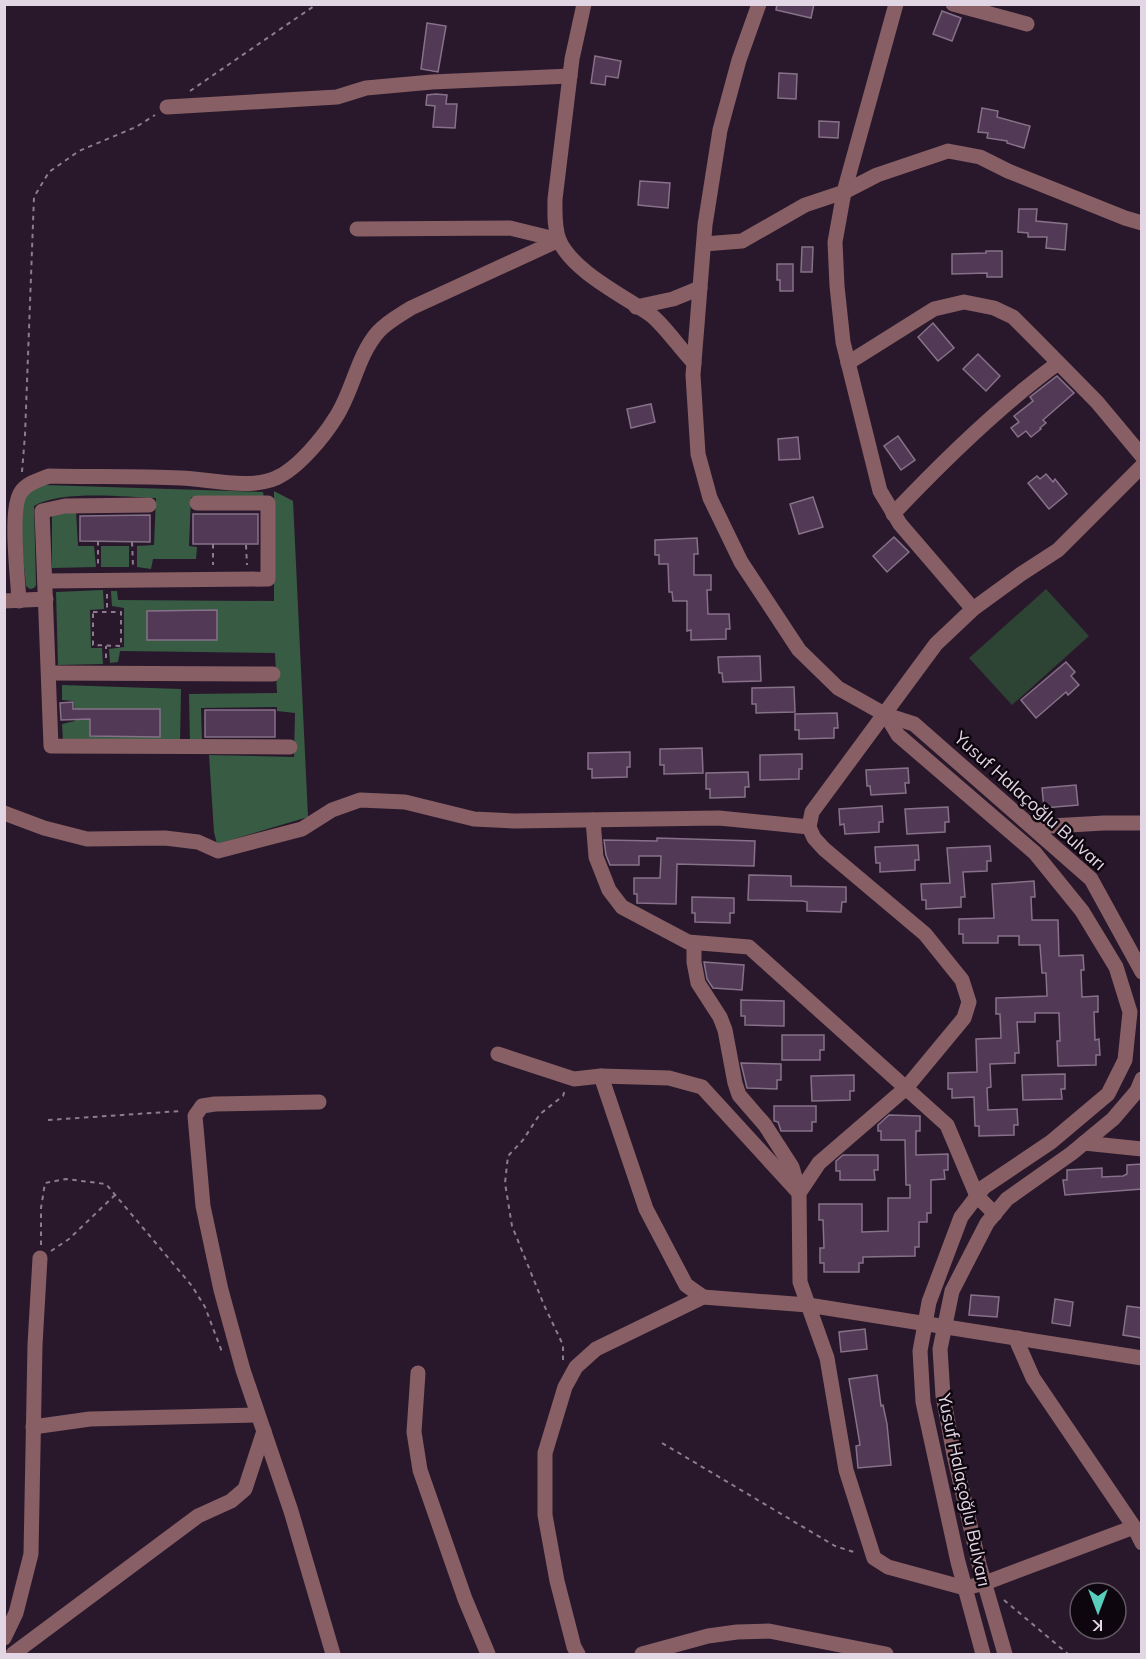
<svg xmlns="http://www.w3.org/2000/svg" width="1146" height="1659" viewBox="0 0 1146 1659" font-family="Mulish,sans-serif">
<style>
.green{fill:#2d4334}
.forest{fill:#375c43}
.building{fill:#523956;stroke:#867189;stroke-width:1.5}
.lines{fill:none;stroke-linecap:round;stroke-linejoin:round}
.path{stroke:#8b7d8d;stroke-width:2;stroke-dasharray:4.5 4.5;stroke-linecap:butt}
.minor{stroke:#875f65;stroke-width:15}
.labels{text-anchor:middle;stroke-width:5;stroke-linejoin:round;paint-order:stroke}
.street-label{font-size:18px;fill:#e2d6e4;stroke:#0e060e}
</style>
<rect width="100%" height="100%" fill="#29182b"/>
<path class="green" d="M1046 589 1089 636 1012 705 969 658Z"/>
<g class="forest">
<path d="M45 485 263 492 264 498 191 497 189 546 197 547 196 559H153L151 569 137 567V546L154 545 156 498C123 497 62 490 34 506L36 585 34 588 30 589 26 586C25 568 15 510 25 497 30 490 37 488 45 485Z"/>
<path d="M274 491 293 501 308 817 217 844 214 832 209 755 294 757 295 713 277 711V707L201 708 202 741 190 743 189 694 277 693 275 653 120 651 118 662 110 663 109 649 124 647V608L112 606 111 591H117L118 600 274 601Z"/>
<path d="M76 510 78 546H94L96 567 52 568V512Z"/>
<rect x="101" y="546" width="28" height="21"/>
<path d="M103 590 104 609 90 610 91 648H102L103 664 58 665 56 592Z"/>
<path d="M62 685 181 689 180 743 63 742 62 724 75 721 74 701 62 700Z"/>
</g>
<g class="building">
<path d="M777 4H814L811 18 776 10Z"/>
<path d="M942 11 961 18 952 41 933 34Z"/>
<path d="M427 23 446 26 438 72 421 69Z"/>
<path d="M595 56 621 61 618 78 606 76 605 85 591 83Z"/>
<path d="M779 73 797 74 796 99 778 98Z"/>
<path d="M436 94 447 95 446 104H457L455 128 433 127 435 106 426 105 427 95Z"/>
<path d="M982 108 998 111 997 117 1030 126 1024 148 1007 143V141L987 138 988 133 978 132Z"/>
<path d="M819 121 839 122 838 138 819 137Z"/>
<path d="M640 181 670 183 668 208 638 205Z"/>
<path d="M1019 209H1037L1036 221 1067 224 1065 250 1046 248 1047 237H1028V233L1018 232Z"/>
<path d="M802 247H813L812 272H801Z"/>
<path d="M986 251H1002V277H987V273L952 274V254L986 253Z"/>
<path d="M777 264H793V291H780V280H777Z"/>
<path d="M933 323 954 348 938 361 918 337Z"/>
<path d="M978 354 1000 376 986 391 963 369Z"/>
<path d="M1057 376 1074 393 1043 420 1046 423 1040 428 1041 429 1031 437 1026 431 1018 437 1011 428 1019 422 1014 416 1033 401 1030 397Z"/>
<path d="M651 404 655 422 631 428 627 409Z"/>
<path d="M898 436 915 460 901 470 884 446Z"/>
<path d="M798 437 800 459 779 460 778 439Z"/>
<path d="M1046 474 1053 482 1055 479 1067 494 1049 509 1028 483 1037 476 1040 479Z"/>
<path d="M813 497 823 527 799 534 790 504Z"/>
<rect x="193" y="514" width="65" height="30"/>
<path d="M150 515V542L80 541V516Z"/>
<path d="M894 537 909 552 887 572 873 556Z"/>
<path d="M697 538 698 554H694V575H711V590H707L708 614H729L730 629H726V639L691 640V630L687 631V601H673L672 592H669L668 564H659V555H655V540Z"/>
<path d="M217 610V640H147V611Z"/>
<path d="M760 656 761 681 723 682 722 673H719L718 657Z"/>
<path d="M1066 662 1075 672 1071 676 1079 685 1068 695 1066 692 1036 718 1021 700Z"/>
<path d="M794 687 795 712 756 713V704H752V688Z"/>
<path d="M73 702V709H160V737L90 736V719L61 720 60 703Z"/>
<rect x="205" y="710" width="70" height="27"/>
<path d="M837 713 838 728H834V738L799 739V730H795V714Z"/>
<path d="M702 748 703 773 664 774V765H660V749Z"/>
<path d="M630 752V767H627V777L592 778V769H588V753Z"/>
<path d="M802 754V769H799V779L760 780V755Z"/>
<path d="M908 768 909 783H905L906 793 871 795 870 786H867L866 770Z"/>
<path d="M748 772 749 787H745V797L710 798V789H706V773Z"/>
<path d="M1076 785 1078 805 1044 808 1042 788Z"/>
<path d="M882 806 883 822H879V832L845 834 844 824 840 825 839 809Z"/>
<path d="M948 807 949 822H945V832L907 834 905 809Z"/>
<path d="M657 838 755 841 754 866 677 864 676 904 637 903V894H634V878H660L661 856H639V865H610L606 855 604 840 657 841Z"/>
<path d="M918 845 919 860H915V870L880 872V863H876L875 847Z"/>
<path d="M990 846 991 861H987V871L963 872 965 897H961V907L926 909V900H922L921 884 950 883 947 848Z"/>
<path d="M749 875 791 876V886L846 887V902H842L841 912 807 911V902L803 901 748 900Z"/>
<path d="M1034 881 1035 897H1031L1032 920H1058L1059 956 1083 955 1084 970H1081L1082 997 1098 996V1012H1094L1095 1040 1099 1039 1100 1055H1096V1065L1058 1066 1057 1041H1060L1059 1013H1035V1022H1017L1019 1053H1015V1063L990 1064 991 1087 987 1088 988 1110 1017 1109 1018 1125H1014V1135L979 1136V1126H975L974 1097 952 1098V1089H948V1073L977 1072 976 1039 1001 1038 1000 1014H996V998L1047 996 1046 973H1042L1040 945H1019V936H998V943H963V934H959V919L994 918 992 884Z"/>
<path d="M692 897 734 898V913H730V923L695 922V913H692Z"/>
<path d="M704 962 744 965 742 990 713 988 707 979Z"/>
<path d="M741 1000 784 1001V1026L745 1025V1016H741Z"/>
<path d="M782 1035H824V1050H820V1060H782Z"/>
<path d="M741 1063 781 1064V1080H777V1089L747 1088Z"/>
<path d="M1065 1074V1089H1061L1062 1099 1023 1100 1022 1075Z"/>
<path d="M854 1075V1091H850V1100L812 1101 811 1076Z"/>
<path d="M774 1106H816V1122H812V1131H781L778 1122 774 1121Z"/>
<path d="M889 1115 920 1116V1131H916V1155L948 1154V1170H944L945 1179 931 1180V1213H927V1222H919V1247H915V1256L863 1257V1263H859V1272H824V1263H820V1248H824L823 1220H819V1204H862V1232L888 1231V1198H910V1185H906L905 1140H881V1131H878V1125Z"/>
<path d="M843 1155H878V1170H874L875 1180H840V1171H836V1161Z"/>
<path d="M1142 1164V1189L1065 1195 1063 1180H1067V1170L1102 1168V1177L1123 1176 1127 1174V1165Z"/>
<path d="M971 1295 999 1297 997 1317 969 1315Z"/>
<path d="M1055 1299 1073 1302 1070 1326 1052 1323Z"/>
<path d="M1127 1306 1142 1308V1338L1123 1335Z"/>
<path d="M865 1329 867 1349 841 1352 839 1332Z"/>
<path d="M877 1375 881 1406 883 1405 887 1424 891 1465 858 1468 856 1446 860 1445 849 1379Z"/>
</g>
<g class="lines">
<g class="path">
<path d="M190 91 317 4"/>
<path d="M22 472 25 435 34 197 49 172 79 151 136 127 155 115"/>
<path d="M98 541V566"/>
<path d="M132 542 133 565"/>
<path d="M213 544V565"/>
<path d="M246 545 247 565"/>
<path d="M107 594V612"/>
<path d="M93 612H121V646L93 645Z"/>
<path d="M106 658V646"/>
<path d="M48 1120 181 1111"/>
<path d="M41 1245V1208L45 1183 66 1179 106 1184 192 1286 205 1307 222 1352"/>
<path d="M51 1251 69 1239 115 1195"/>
<path d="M563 1360V1345L544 1305 512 1226 505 1183 508 1156 523 1140 540 1114 563 1096 565 1090"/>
<path d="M662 1443 835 1546 857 1553"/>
<path d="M1004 1600 1068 1654"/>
</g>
<g class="minor">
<path d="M584 4 572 59 555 199C555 213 554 227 559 240 572 271 624 296 651 315 665 326 681 350 694 363"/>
<path d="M759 4 739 60 720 130 705 225 693 375 698 454 710 498 741 562 799 650 838 688 886 715 914 724 1091 879 1142 972"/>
<path d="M896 4 844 192 835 242 837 286 843 342 880 491 900 524 973 609"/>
<path d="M953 4 1027 24"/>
<path d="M167 107 337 97 366 88 432 82 570 76"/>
<path d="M704 244 742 241 805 205 844 192 877 175 948 151 980 157 1008 171 1125 218 1142 223"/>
<path d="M636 307 673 299 700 288"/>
<path d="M848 363 934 309 964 302 994 308 1013 317 1036 340 1097 402 1142 456"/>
<path d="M149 505 65 506 42 511 51 746 290 747"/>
<path d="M893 514C944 460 998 407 1058 363"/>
<path d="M45 581 268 579V503H197"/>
<path d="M4 601 46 599"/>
<path d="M19 601C18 579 9 508 21 492 27 483 39 480 49 476 93 477 137 476 181 478 209 479 250 490 276 478 297 469 323 438 336 417 353 391 357 356 378 332 387 322 400 315 411 308L559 240 510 228 357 229"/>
<path d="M49 673 273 674"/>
<path d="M886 715 898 735 1035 853 1082 911 1116 967 1130 1012 1125 1060 1108 1094 1051 1142 984 1187 961 1217 929 1302 920 1351 923 1402 958 1562 983 1654"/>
<path d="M4 813 44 828 87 839 165 838 198 842 218 851 302 829 332 810 360 800 405 802 474 819 515 821 719 818 809 827"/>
<path d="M593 820 596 857 609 890 622 907 688 942 749 947 947 1125 977 1196 995 1214"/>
<path d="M809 827 814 838 824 849 925 934 962 980 969 1002 964 1018 906 1088 819 1163 799 1193 800 1282 827 1358 846 1470 874 1558 888 1567 965 1588 985 1583 1134 1527"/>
<path d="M809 827 812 812 936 644 973 609 1021 574 1058 550 1142 466"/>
<path d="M1033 827 1104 823H1142"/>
<path d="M694 943V962L698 983 720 1017 725 1030 735 1083 739 1095 765 1125 792 1167 799 1191"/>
<path d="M498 1054 574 1079 601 1076 669 1078 702 1087 799 1193"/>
<path d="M601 1076 646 1209 686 1285 703 1297"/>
<path d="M319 1102 215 1104 202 1106 195 1116 203 1206 221 1290 243 1370 291 1511 333 1654"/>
<path d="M1084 1143 1142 1149"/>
<path d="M1018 1338V1344L1033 1378 1134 1527 1142 1543"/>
<path d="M418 1373 414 1432 420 1470 465 1599 488 1654"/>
<path d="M33 1427 90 1419 258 1415"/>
<path d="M4 1638 16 1613 31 1554 35 1345 40 1258"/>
<path d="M13 1654 198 1516 231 1501 245 1489 264 1431"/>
<path d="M578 1654 574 1647 557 1581 545 1515V1453L565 1387 576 1367 596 1349 703 1297 808 1305 1142 1358"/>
<path d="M642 1654 708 1636 737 1632 769 1631 886 1654"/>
<path d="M1005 1654 979 1564 954 1455 943 1396 940 1349 952 1291 987 1223 1007 1199 1072 1153 1113 1119 1137 1091 1142 1079"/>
</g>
</g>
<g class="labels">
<g class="street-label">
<text transform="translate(1030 801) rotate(42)" y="6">Yusuf Halaçoğlu Bulvarı</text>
<text transform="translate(964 1490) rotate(78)" y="6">Yusuf Halaçoğlu Bulvarı</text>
</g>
</g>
<rect width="1146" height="1659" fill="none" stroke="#e2d6e4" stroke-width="12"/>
<g transform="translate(1098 1611) rotate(180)"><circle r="28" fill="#0e060e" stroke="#635964" stroke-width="1.5"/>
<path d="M0-4.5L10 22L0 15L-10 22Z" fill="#5acebd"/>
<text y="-9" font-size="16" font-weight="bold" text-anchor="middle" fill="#e2d6e4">K</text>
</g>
</svg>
